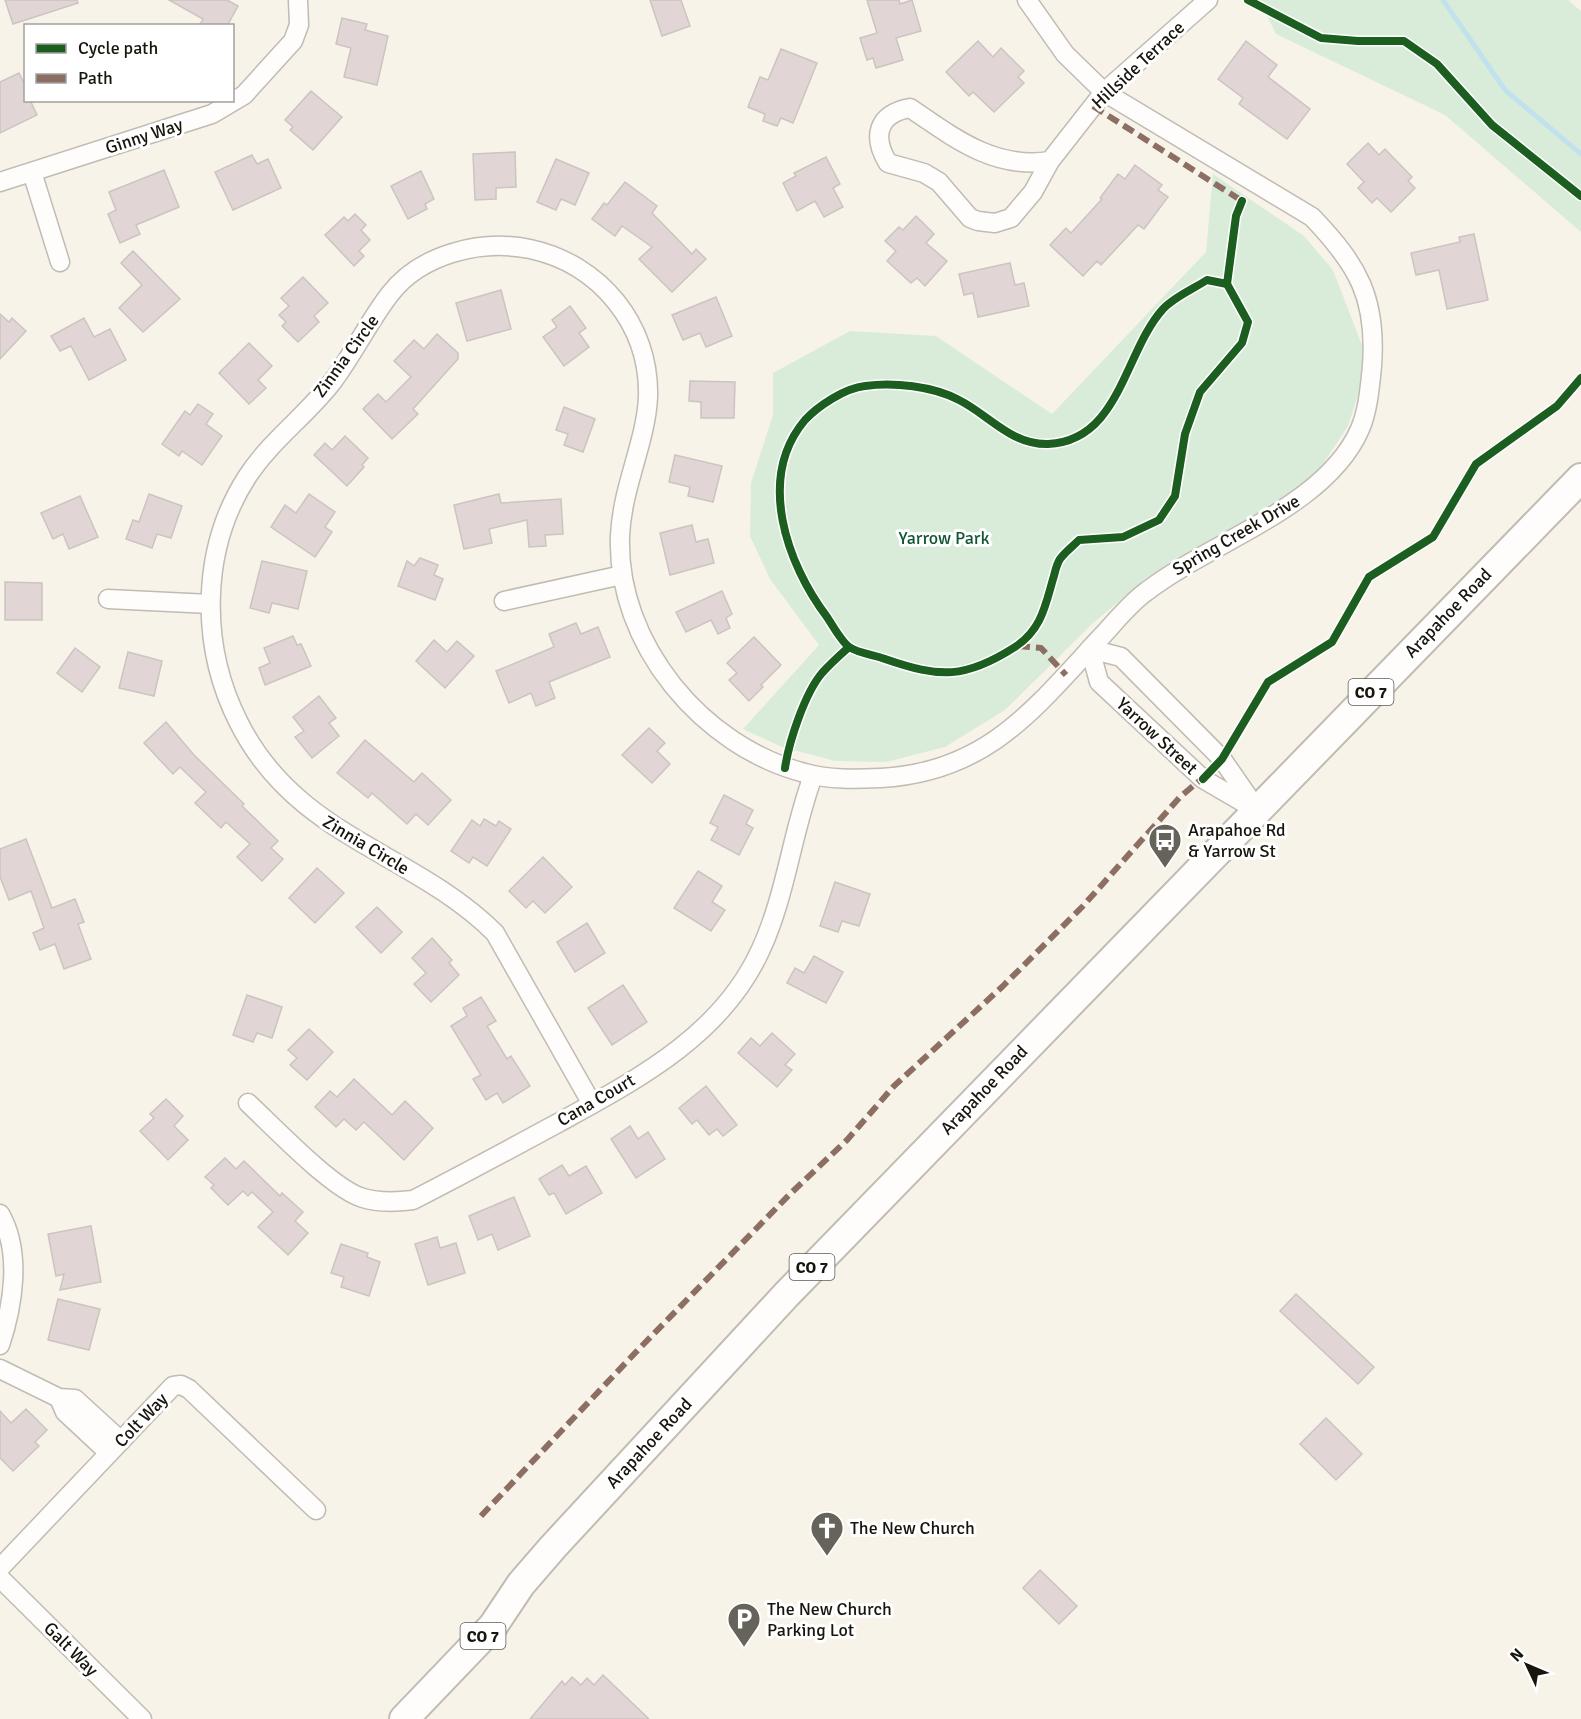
<svg xmlns="http://www.w3.org/2000/svg" width="1581" height="1719" viewBox="0 0 1581 1719" font-family="Signika,sans-serif">
<style>
.green{fill:#d9ecda}
.lines{fill:none;stroke-linecap:round;stroke-linejoin:round}
.stream{stroke:#c1e2ec;stroke-width:5}
.building{fill:#e1d6d5;stroke:#cbc4c1;stroke-width:1.5}
.street-casing{stroke:#c0bbb3;stroke-width:21}
.primary-casing{stroke:#c0bbb3;stroke-width:32}
.street{stroke:#fefdfc;stroke-width:18}
.primary{stroke:#fefdfc;stroke-width:28}
.quiet{stroke:#8d6e63;stroke-width:6;stroke-dasharray:12 6;stroke-linecap:butt}
.cycleway-casing{stroke:#fff;stroke-width:11}
.cycleway{stroke:#1b5e20;stroke-width:8}
.labels{text-anchor:middle;stroke-width:6;stroke-linejoin:round;paint-order:stroke}
.shield{fill:#fff;stroke:#5d5b56;stroke-width:1.5}
.shield-label{font-size:16px;font-weight:bold;fill:#18150d}
.street-label{font-size:18px;fill:#18150d;stroke:#fff}
.park-label{font-size:18px;fill:#115634;stroke:#fff}
.poi-label{font-size:18px;fill:#18150d;stroke:#fff;text-anchor:start}
</style>
<rect width="100%" height="100%" fill="#f8f3e9"/>
<g class="green">
<path d="M1259 0H1568L1581 11V232L1445 115 1276 34Z"/>
<path d="M1213 174 1304 236 1333 270 1363 348 1361 386 1348 426 1321 467 1291 494 1148 577 1092 624 1005 710 945 747 886 762 835 761 782 747 743 729 819 645 770 579 750 536 751 483 773 415V373L850 331 936 336 1052 414 1206 252Z"/>
</g>
<g class="lines">
<path class="stream" d="M1443 0 1505 90 1581 154"/>
</g>
<g class="building">
<path d="M5 0H77L78 3 13 24Z"/>
<path d="M169 0H227L238 6 227 26H199L203 19Z"/>
<path d="M650 0H681L690 26 662 36Z"/>
<path d="M867 0H899L900 4 912 0 921 31 896 38 903 60 876 68 873 58 867 60 860 38 877 33Z"/>
<path d="M342 18 367 24 365 30 388 36 377 85 344 77 351 48 336 44Z"/>
<path d="M978 41 993 57 1001 48 1024 71 1018 77 1024 83 994 112 973 92 969 96 946 72Z"/>
<path d="M1246 41 1277 65 1268 77 1310 109 1287 139 1239 104 1243 98 1218 79Z"/>
<path d="M781 49 817 63 793 123 781 118 777 126 763 121 765 114 748 107 760 77 768 80Z"/>
<path d="M19 73 26 87V100H30L37 115 0 133V82Z"/>
<path d="M311 91 342 117 313 150 290 130 293 127 285 120Z"/>
<path d="M1368 143 1379 155 1385 149 1412 177 1408 181 1415 188 1391 212 1377 198 1372 203 1358 188 1364 182 1347 164Z"/>
<path d="M515 152 516 187 496 188V199L475 200 473 154Z"/>
<path d="M252 155 257 164 268 159 281 188 233 210 215 172Z"/>
<path d="M826 157 840 184 833 188 843 207 824 217 815 201 797 211 783 183 796 176 794 173Z"/>
<path d="M556 159 589 173 575 205 561 199 556 210 537 202Z"/>
<path d="M1135 165 1162 185 1158 190 1168 197 1144 229 1138 225 1101 265 1097 261 1083 276 1050 245 1066 228 1071 233 1102 199 1100 198 1118 174 1125 179Z"/>
<path d="M164 170 179 207 136 225 140 234 120 243 108 214 116 210 109 192Z"/>
<path d="M421 171 434 199 425 204 427 209 408 219 391 186Z"/>
<path d="M625 182 657 206 652 213 692 254 696 249 706 259 672 292 639 259 652 247 622 226 615 236 592 219 604 203 607 205Z"/>
<path d="M355 214 366 225 361 230 370 240 359 251 364 256 354 266 325 235 344 217 348 221Z"/>
<path d="M916 216 934 234 926 243 947 261 925 286 917 278 911 283 887 261 896 251 885 241 899 227 903 230Z"/>
<path d="M1474 234 1488 300 1447 309 1439 270 1416 275 1411 253 1460 242 1459 237Z"/>
<path d="M133 251 180 299 143 332 119 308 142 285 121 263Z"/>
<path d="M1010 263 1015 285 1024 283 1029 306 978 317 973 293 964 295 959 274Z"/>
<path d="M303 277 328 303 314 316 319 322 298 342 282 326 286 322 279 315 289 306 281 298Z"/>
<path d="M501 290 511 329 467 341 456 303Z"/>
<path d="M716 297 732 336 706 347 700 333 683 340 672 315Z"/>
<path d="M570 306 586 328 579 333 589 347 564 366 543 337 557 327 552 320Z"/>
<path d="M0 314 9 322 12 318 26 331 0 359Z"/>
<path d="M84 318 94 337 110 329 126 360 89 380 71 346 60 351 51 336Z"/>
<path d="M437 334 458 353V359L413 409 418 414 392 439 363 409 378 394 386 402 411 377 394 361 414 340 424 349Z"/>
<path d="M249 343 272 366 258 380 266 388 249 404 219 373Z"/>
<path d="M690 381 735 382 734 418H701V402L689 401Z"/>
<path d="M198 404 213 414 206 424 222 436 202 465 182 451 179 456 162 444 185 411 190 415Z"/>
<path d="M564 407 595 419 583 452 564 445 568 434 556 430Z"/>
<path d="M345 436 368 458 362 465 364 467 347 486 314 455 325 443 332 450Z"/>
<path d="M675 455 722 466 713 502 688 496 690 487 669 482Z"/>
<path d="M149 494 182 506 171 538 157 534 152 548 126 539 133 520 139 522Z"/>
<path d="M309 494 335 512 325 527 332 532 315 557 271 527 285 505 296 513Z"/>
<path d="M499 494 501 503 561 499 563 534 545 535 546 546 529 547 527 520 489 529 492 543 464 549 454 505Z"/>
<path d="M80 496 98 537 69 549 63 534 53 539 41 513Z"/>
<path d="M692 525 696 542 708 539 714 563 670 575 660 533Z"/>
<path d="M420 558 438 565 434 575 443 579 435 600 398 586 407 561 414 566Z"/>
<path d="M262 561 307 571 298 609 272 603 269 613 250 608Z"/>
<path d="M5 582 42 583V620H5Z"/>
<path d="M722 591 732 614 726 618 730 628 718 634 711 620 686 632 676 612Z"/>
<path d="M576 623 581 634 598 627 610 657 549 682 555 698 536 706 531 693 509 703 496 671 554 647 549 634Z"/>
<path d="M293 636 297 645 301 644 311 666 265 685 259 668 270 663 264 648Z"/>
<path d="M754 637 781 665 761 685 763 687 749 701 729 680 737 673 727 663Z"/>
<path d="M434 640 447 652 457 641 474 656 445 688 416 661Z"/>
<path d="M75 648 100 667 82 692 57 673Z"/>
<path d="M128 652 162 661 154 696 119 688Z"/>
<path d="M319 696 336 718 329 723 339 736 312 758 295 737 304 731 293 717Z"/>
<path d="M166 722 194 755 244 804 242 806 278 841 271 848 283 859 262 881 237 857 250 844 226 822 221 828 195 803 206 792 180 767 173 774 144 743Z"/>
<path d="M649 728 665 743 657 751 670 764 652 783 622 755Z"/>
<path d="M365 740 414 782 422 773 451 800 428 825 416 814 407 824 372 793 368 798 337 773Z"/>
<path d="M724 795 753 810 746 824 753 828 739 855 711 840 718 827 710 823Z"/>
<path d="M484 819 496 826 499 821 511 829 487 866 473 857 469 863 451 851 472 820 480 826Z"/>
<path d="M26 839 52 908 75 899 84 922 78 924 91 959 64 969 55 944 40 950 33 933 44 928 31 891 9 900 0 877V849Z"/>
<path d="M543 857 572 887 545 913 533 901 526 908 509 891Z"/>
<path d="M317 868 344 893 315 923 289 898Z"/>
<path d="M698 871 722 886 712 902 725 910 711 931 674 908Z"/>
<path d="M835 882 870 894 859 926 842 921 838 932 820 926Z"/>
<path d="M377 907 402 932 381 953 356 927Z"/>
<path d="M587 923 605 953 575 972 557 942Z"/>
<path d="M432 938 452 960 449 963 459 975 431 1002 414 984 426 973 412 958Z"/>
<path d="M814 956 843 972 826 1003 787 983 795 968 804 973Z"/>
<path d="M623 985 647 1022 612 1045 588 1008Z"/>
<path d="M247 995 282 1007 272 1038 257 1033 253 1042 233 1035Z"/>
<path d="M481 997 496 1021 487 1026 507 1059 511 1056 530 1086 503 1103 497 1093 486 1100 473 1079 481 1075 451 1026 467 1016 463 1008Z"/>
<path d="M309 1029 333 1052 307 1080 290 1065 297 1058 288 1050Z"/>
<path d="M772 1033 795 1054 785 1065 792 1070 777 1087 738 1053 751 1038 760 1046Z"/>
<path d="M354 1079 392 1115 405 1101 433 1128 404 1160 364 1122 356 1130 344 1119 336 1127 315 1107 330 1091 337 1097Z"/>
<path d="M706 1086 737 1125 723 1136 717 1129 709 1135 697 1120 692 1124 679 1108Z"/>
<path d="M166 1099 183 1116 174 1126 188 1140 168 1160 140 1131 154 1118 150 1114Z"/>
<path d="M630 1126 638 1139 648 1132 665 1159 636 1178 611 1139Z"/>
<path d="M225 1158 236 1169 244 1161 280 1196 282 1193 303 1212 295 1221 308 1233 288 1255 258 1227 273 1212 252 1192 248 1196 243 1191 228 1205 211 1188 214 1185 205 1177Z"/>
<path d="M562 1165 569 1176 586 1166 602 1193 566 1214 554 1193 549 1195 539 1179Z"/>
<path d="M514 1197 530 1236 498 1250 492 1234 478 1240 469 1216Z"/>
<path d="M91 1226 101 1282 60 1290 64 1274 56 1276 48 1234Z"/>
<path d="M437 1237 440 1248 456 1243 465 1273 428 1285 415 1244Z"/>
<path d="M341 1244 368 1253 367 1257 380 1262 369 1296 341 1287 344 1277 331 1273Z"/>
<path d="M1296 1294 1374 1367 1358 1384 1280 1311Z"/>
<path d="M58 1299 100 1309 89 1350 48 1340Z"/>
<path d="M26 1409 47 1430 35 1442 39 1446 13 1471 0 1458V1411L11 1423Z"/>
<path d="M1326 1418 1362 1454 1336 1480 1300 1444Z"/>
<path d="M1040 1570 1077 1606 1059 1624 1023 1588Z"/>
<path d="M603 1675 649 1719H530L562 1681 565 1685 572 1677 581 1685 587 1678 594 1685Z"/>
</g>
<g class="lines">
<g class="street-casing">
<g id="street">
<path d="M1050 161C994 170 953 137 910 108 877 114 872 137 888 163L924 173 939 182 970 218 978 221 995 223 1011 218 1033 192 1050 161 1104 92 1208 0"/>
<path d="M32 172 60 262"/>
<path d="M0 182 212 114 244 95 293 41 299 25 298 0"/>
<path d="M108 599 210 604"/>
<path d="M504 601 622 575"/>
<path d="M1090 649 1121 657 1222 759 1258 811 1203 779 1099 682Z"/>
<path d="M248 1103C274 1127 332 1189 363 1198 380 1203 396 1202 413 1200 462 1175 510 1149 558 1123 636 1080 722 1036 761 949 786 895 792 832 813 776"/>
<path d="M592 1104 495 933C412 851 297 838 239 723 200 647 200 550 247 477 271 440 307 415 333 381 354 353 369 321 390 294 421 254 481 239 530 249 600 264 650 325 648 397 646 442 622 487 620 536 616 644 703 747 805 773 830 780 855 779 881 778 988 772 1035 708 1102 636 1116 621 1130 603 1147 591 1212 541 1326 507 1360 429 1368 411 1370 386 1372 366 1377 298 1358 265 1312 217L1104 92 1065 54 1027 0"/>
<path d="M0 1214C22 1252 13 1306 0 1345"/>
<path d="M0 1369 59 1398 75 1399 121 1441"/>
<path d="M59 1398 65 1412 109 1453"/>
<path d="M0 1568 173 1386 181 1385 189 1389 316 1510"/>
<path d="M0 1578 142 1719"/>
</g>
</g>
<g class="primary-casing">
<path id="primary" d="M404 1719 493 1626 521 1584 553 1547 787 1294 1581 478"/>
</g>
<use href="#street" class="street"/>
<use href="#primary" class="primary"/>
<g class="quiet">
<path d="M1093 106 1242 201 1241 205"/>
<path d="M1018 646 1041 648 1066 675"/>
<path d="M481 1516 635 1353 790 1194 847 1140 894 1086 1003 986 1083 906 1180 797 1205 776"/>
</g>
<g class="cycleway-casing">
<g id="cycleway">
<path d="M1248 0 1321 38 1358 41H1404L1437 64 1492 125 1581 196"/>
<path d="M1207 280 1227 284 1248 322 1242 343 1200 392 1185 434 1175 496 1159 520 1123 537 1079 540C1073 546 1065 552 1060 559 1056 565 1055 573 1053 579 1045 607 1041 630 1015 647 965 679 940 678 885 659 874 655 858 653 849 647 841 641 833 626 827 617 787 564 756 478 805 420 818 406 845 388 865 386 893 382 933 386 959 400 989 415 1011 445 1048 444 1120 441 1124 352 1163 309 1174 297 1193 289 1207 280Z"/>
<path d="M1227 284 1236 216 1242 201"/>
<path d="M785 768C789 741 805 693 822 673 830 664 840 655 849 647"/>
<path d="M1203 779 1222 759 1268 682 1332 642 1369 577 1433 537 1476 464 1557 406 1581 378"/>
</g>
</g>
<use href="#cycleway" class="cycleway"/>
</g>
<defs>
<g id="bus-pin" transform="scale(1.725)"><path d="M0 17L-7.5 6A9.5 9.5 0 1 1 7.5 6Z" fill="#66635a" stroke="#fff"/><path d="M-5-6H5V4H4V6H2V4H-2V6H-4V4H-5ZM-3.5-4V0h7V-4ZM-3.5 1.2v1.5H-2V1.2ZM2 1.2v1.5H3.5V1.2Z" fill="#fff"/></g>
<g id="church-pin" transform="scale(1.725)"><path d="M0 17L-7.5 6A9.5 9.5 0 1 1 7.5 6Z" fill="#66635a" stroke="#fff"/><path d="M-1.2-6h2.4v3.5h3.3v2.4h-3.3V6h-2.4V-.1h-3.3v-2.4h3.3Z" fill="#fff"/></g>
<g id="parking-pin" transform="scale(1.725)"><path d="M0 17L-7.5 6A9.5 9.5 0 1 1 7.5 6Z" fill="#66635a" stroke="#fff"/><path d="M-3.5-5.5H1a3.5 3.5 0 0 1 0 7H-1V5.5H-3.5ZM-1-3.4V-.6H.8a1.4 1.4 0 0 0 0-2.8Z" fill="#fff"/></g>
</defs>
<g fill-rule="evenodd">
<use href="#bus-pin" x="1165" y="840"/>
<use href="#church-pin" x="827" y="1528"/>
<use href="#parking-pin" x="744" y="1619"/>
</g>
<g class="labels">
<g class="shield">
<rect x="1348.5" y="679" width="45" height="26" rx="4.5"/>
<rect x="789.5" y="1254" width="45" height="26" rx="4.5"/>
<rect x="460.5" y="1623" width="45" height="26" rx="4.5"/>
</g>
<g class="shield-label">
<text x="1371" y="698">CO 7</text>
<text x="812" y="1273">CO 7</text>
<text x="483" y="1642">CO 7</text>
</g>
<g class="street-label">
<text transform="translate(1138 65) rotate(-43)" y="6">Hillside Terrace</text>
<text transform="translate(144 136) rotate(-18)" y="6">Ginny Way</text>
<text transform="translate(346 356) rotate(-54)" y="6">Zinnia Circle</text>
<text transform="translate(1236 535) rotate(-30)" y="6">Spring Creek Drive</text>
<text transform="translate(1448 613) rotate(-46)" y="6">Arapahoe Road</text>
<text transform="translate(1157 736) rotate(43)" y="6">Yarrow Street</text>
<text transform="translate(366 845) rotate(31)" y="6">Zinnia Circle</text>
<text transform="translate(984 1090) rotate(-46)" y="6">Arapahoe Road</text>
<text transform="translate(596 1100) rotate(-30)" y="6">Cana Court</text>
<text transform="translate(141 1420) rotate(-46)" y="6">Colt Way</text>
<text transform="translate(649 1443) rotate(-47)" y="6">Arapahoe Road</text>
<text transform="translate(71 1649) rotate(45)" y="6">Galt Way</text>
</g>
<g class="park-label">
<text x="944" y="544">Yarrow Park</text>
</g>
<g class="poi-label">
<text x="1188" y="836">Arapahoe Rd<tspan x="1188" dy="21">&amp; Yarrow St</tspan></text>
<text x="850" y="1534">The New Church</text>
<text x="767" y="1615">The New Church<tspan x="767" dy="21">Parking Lot</tspan></text>
</g>
</g>
<rect x="24" y="24" width="210" height="78" fill="#ffffff" stroke="#a3a19e" stroke-width="1.5"/>
<rect x="36" y="44" width="30" height="9" fill="#1b5e20" stroke="#a3a19e" stroke-width="1.5"/>
<text x="78" y="54" font-size="18" fill="#18150d">Cycle path</text>
<rect x="36" y="74" width="30" height="9" fill="#8d6e63" stroke="#a3a19e" stroke-width="1.5"/>
<text x="78" y="84" font-size="18" fill="#18150d">Path</text>
<g transform="translate(1527 1665) rotate(314)" stroke="#ffffff" stroke-width="4.5" paint-order="stroke">
<path d="M0-4.5L10 22L0 15L-10 22Z" fill="#18150d"/>
<text y="-9" font-size="16" font-weight="bold" text-anchor="middle" fill="#18150d">N</text>
</g>
</svg>
